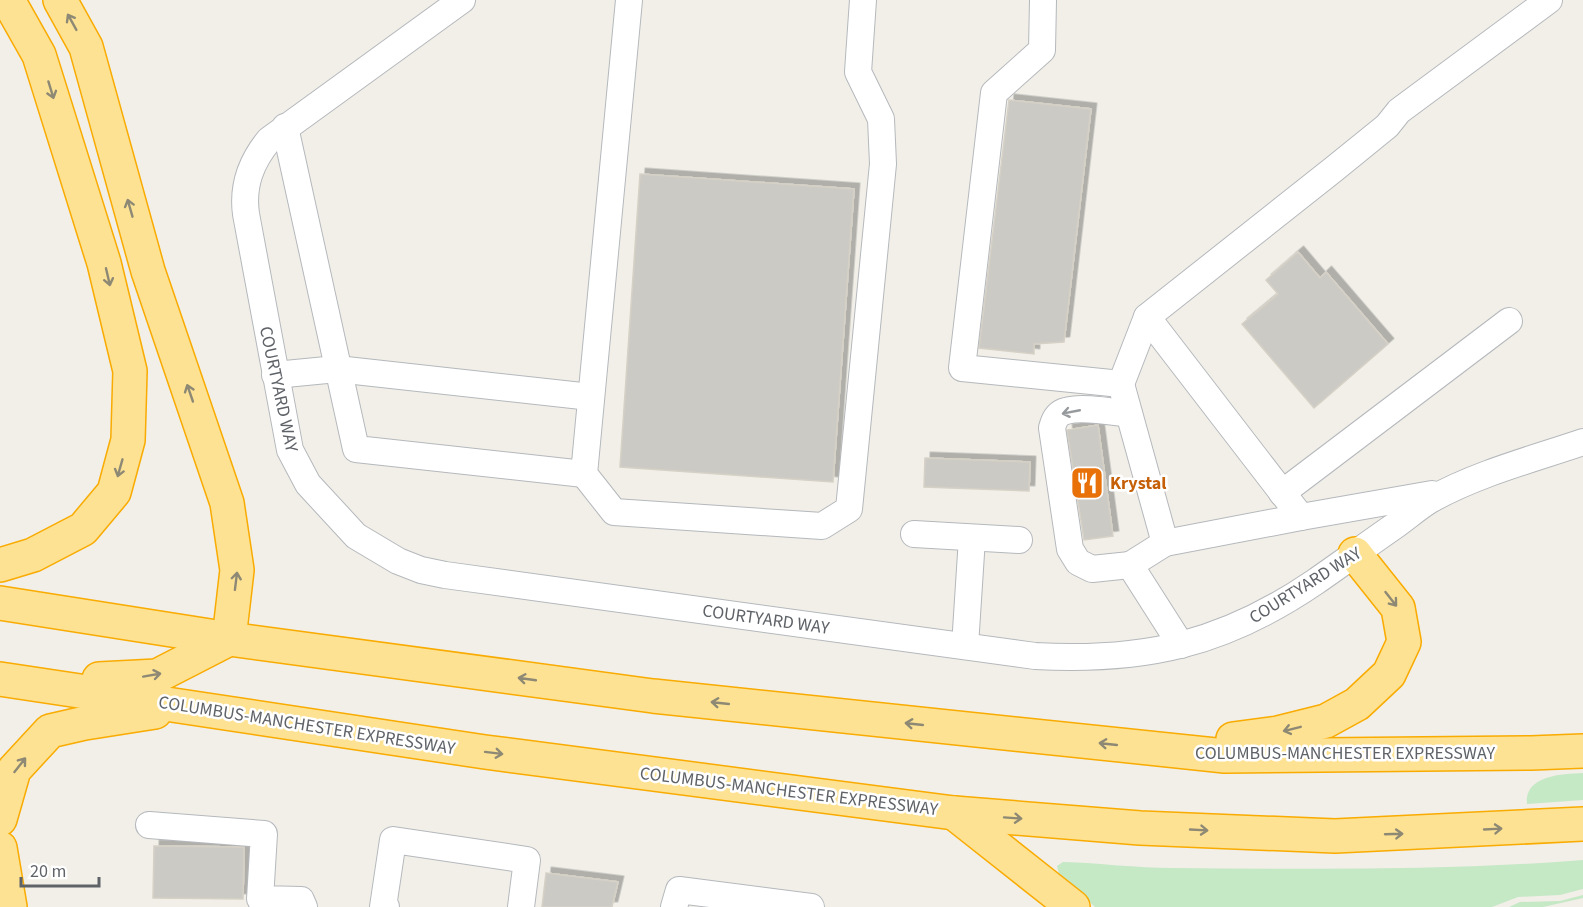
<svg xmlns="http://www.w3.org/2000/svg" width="1583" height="907" viewBox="0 0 1583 907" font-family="'Source Sans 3',sans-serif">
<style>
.green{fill:#c5e8c5}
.building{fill:#cccac5;stroke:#d6d1c6;stroke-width:1.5;filter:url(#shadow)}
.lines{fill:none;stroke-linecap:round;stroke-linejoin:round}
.minor-casing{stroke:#b5b8bc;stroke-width:28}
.highway-casing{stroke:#f9ab00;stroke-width:36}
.minor{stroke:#fff;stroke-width:26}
.highway{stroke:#fde293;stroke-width:33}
.oneway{stroke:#8e8975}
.oneway2{stroke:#979a9d}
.labels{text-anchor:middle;stroke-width:5;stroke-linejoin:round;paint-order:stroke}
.street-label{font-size:18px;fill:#5f6368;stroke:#fff}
.food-label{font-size:18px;font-weight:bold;fill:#c56008;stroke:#fff;text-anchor:start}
</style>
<defs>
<filter id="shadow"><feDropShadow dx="5.5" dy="-5.5" stdDeviation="0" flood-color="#0004"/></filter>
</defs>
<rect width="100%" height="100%" fill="#f1efe8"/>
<g class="green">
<path d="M1583 773V800L1527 804C1524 775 1563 774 1583 773Z"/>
<path d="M1583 860V889L1560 895 1518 897 1492 907H1095L1059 874 1057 866 1063 862C1099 863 1136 868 1172 868 1309 869 1446 871 1583 860Z"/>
<path d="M1583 895V898L1543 907H1509L1520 902 1560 901Z"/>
</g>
<g class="building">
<path d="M1009 100 1091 109 1064 342 1034 344V354L979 348Z"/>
<path d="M640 174 854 189 833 482 620 467Z"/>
<path d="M1298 252 1320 278 1326 272 1388 344 1314 408 1242 324 1278 294 1266 280Z"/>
<path d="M1098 425 1113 536 1084 540 1067 430Z"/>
<path d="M925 458 1030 462 1029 491 924 487Z"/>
<path d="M154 846 244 847 243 899 153 898Z"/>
<path d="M546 873 618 882 612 907H542Z"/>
</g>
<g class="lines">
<g class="minor-casing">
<g id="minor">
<path d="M462 0 269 140C251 162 242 185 246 214L290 450 308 484 356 536 398 561 421 570 445 575 1035 656C1145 662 1224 644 1315 582 1341 564 1367 545 1393 527 1406 518 1417 508 1430 500 1476 474 1533 459 1583 442"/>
<path d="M629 0 584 474 614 512 822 526 849 509 883 164 881 119 858 72 863 0"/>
<path d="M1043 0 1042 50 994 93 962 368 1121 384 1147 317 1334 169 1387 126 1399 111 1549 0"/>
<path d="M285 127 356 449 584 474"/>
<path d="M1147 317 1301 517 1432 494"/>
<path d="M275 375 337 369 591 397"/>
<path d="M1121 384 1165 543 1301 517"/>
<path d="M1129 414C1112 412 1082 406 1066 411 1057 413 1054 420 1052 428L1070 549 1078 562 1092 569 1130 565"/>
<path d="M1282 493 1509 321"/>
<path d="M914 534 1019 540"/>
<path d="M1165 543 1130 565 1181 645"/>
<path d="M965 646 972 538"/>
<path d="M149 825 264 834 260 899 301 900 304 907"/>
<path d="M386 907H383L393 840 527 860 521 907"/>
<path d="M674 907 679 890 811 907"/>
</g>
</g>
<g class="highway-casing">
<g id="highway">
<path d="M60 0 86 47 148 271 227 503 237 570 229 639 157 676 99 679"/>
<path d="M0 565 33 555 83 529 114 492 128 440 130 371 104 263 39 55 8 0"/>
<path d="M0 603 229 639 653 696 1225 756 1531 753 1583 751"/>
<path d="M0 679 485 752 954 813 1140 828 1335 836 1583 824"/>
<path d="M1233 739 1278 733 1326 721 1357 704 1389 674 1404 642 1398 608 1355 554"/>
<path d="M954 813 1073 907"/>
<path d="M0 819 14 770 50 731 85 723 155 712"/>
<path d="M0 848 10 907"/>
</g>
</g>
<use href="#minor" class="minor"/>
<use href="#highway" class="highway"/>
</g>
<defs><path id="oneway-shaft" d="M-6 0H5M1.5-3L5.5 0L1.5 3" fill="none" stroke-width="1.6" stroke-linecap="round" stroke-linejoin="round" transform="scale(1.5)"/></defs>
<g class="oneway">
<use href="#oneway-shaft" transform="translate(72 22) rotate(-119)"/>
<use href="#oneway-shaft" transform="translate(51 90) rotate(73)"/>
<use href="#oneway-shaft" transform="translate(130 208) rotate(-106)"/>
<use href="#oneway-shaft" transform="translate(108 277) rotate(77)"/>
<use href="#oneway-shaft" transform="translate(190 393) rotate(-109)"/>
<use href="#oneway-shaft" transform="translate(120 468) rotate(106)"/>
<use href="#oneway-shaft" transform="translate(236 581) rotate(-83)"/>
<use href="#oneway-shaft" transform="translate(1391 599) rotate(52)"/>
<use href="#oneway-shaft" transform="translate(152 675) rotate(-10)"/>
<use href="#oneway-shaft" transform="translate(527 679) rotate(-172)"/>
<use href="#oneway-shaft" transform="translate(720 703) rotate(-174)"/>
<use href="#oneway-shaft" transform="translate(914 724) rotate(-174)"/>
<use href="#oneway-shaft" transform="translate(1292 729) rotate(166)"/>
<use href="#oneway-shaft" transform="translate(1108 744) rotate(-174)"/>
<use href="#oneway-shaft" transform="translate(494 753) rotate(7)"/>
<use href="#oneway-shaft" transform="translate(20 765) rotate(-52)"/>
<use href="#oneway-shaft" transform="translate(1013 818) rotate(4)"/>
<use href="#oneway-shaft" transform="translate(1493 829) rotate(-3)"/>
<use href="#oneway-shaft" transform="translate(1199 830) rotate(3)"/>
<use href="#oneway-shaft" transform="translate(1394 834) rotate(-2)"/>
</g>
<use class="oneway2" href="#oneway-shaft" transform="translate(1071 412) rotate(169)"/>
<defs>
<g id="restaurant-square" transform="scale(1.725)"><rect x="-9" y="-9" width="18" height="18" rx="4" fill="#e8710a" stroke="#fff"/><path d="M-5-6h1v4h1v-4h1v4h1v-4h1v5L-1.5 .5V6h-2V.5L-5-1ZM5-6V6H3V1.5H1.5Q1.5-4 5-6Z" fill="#fff"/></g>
</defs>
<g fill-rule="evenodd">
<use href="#restaurant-square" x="1087" y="483"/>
</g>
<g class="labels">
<g class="street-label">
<text transform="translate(279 389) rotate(78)" y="6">COURTYARD WAY</text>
<text transform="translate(1305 585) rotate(-32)" y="6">COURTYARD WAY</text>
<text transform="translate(766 619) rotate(8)" y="6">COURTYARD WAY</text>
<text transform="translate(307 725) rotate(9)" y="6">COLUMBUS-MANCHESTER EXPRESSWAY</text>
<text x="1345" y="759">COLUMBUS-MANCHESTER EXPRESSWAY</text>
<text transform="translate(789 791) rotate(7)" y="6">COLUMBUS-MANCHESTER EXPRESSWAY</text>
</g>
<g class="food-label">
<text x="1110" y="489">Krystal</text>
</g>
</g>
<path d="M21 877v9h78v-9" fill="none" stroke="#5f6368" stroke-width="3"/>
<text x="30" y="877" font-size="18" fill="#5f6368" stroke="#ffffff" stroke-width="4.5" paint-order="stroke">20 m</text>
</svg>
